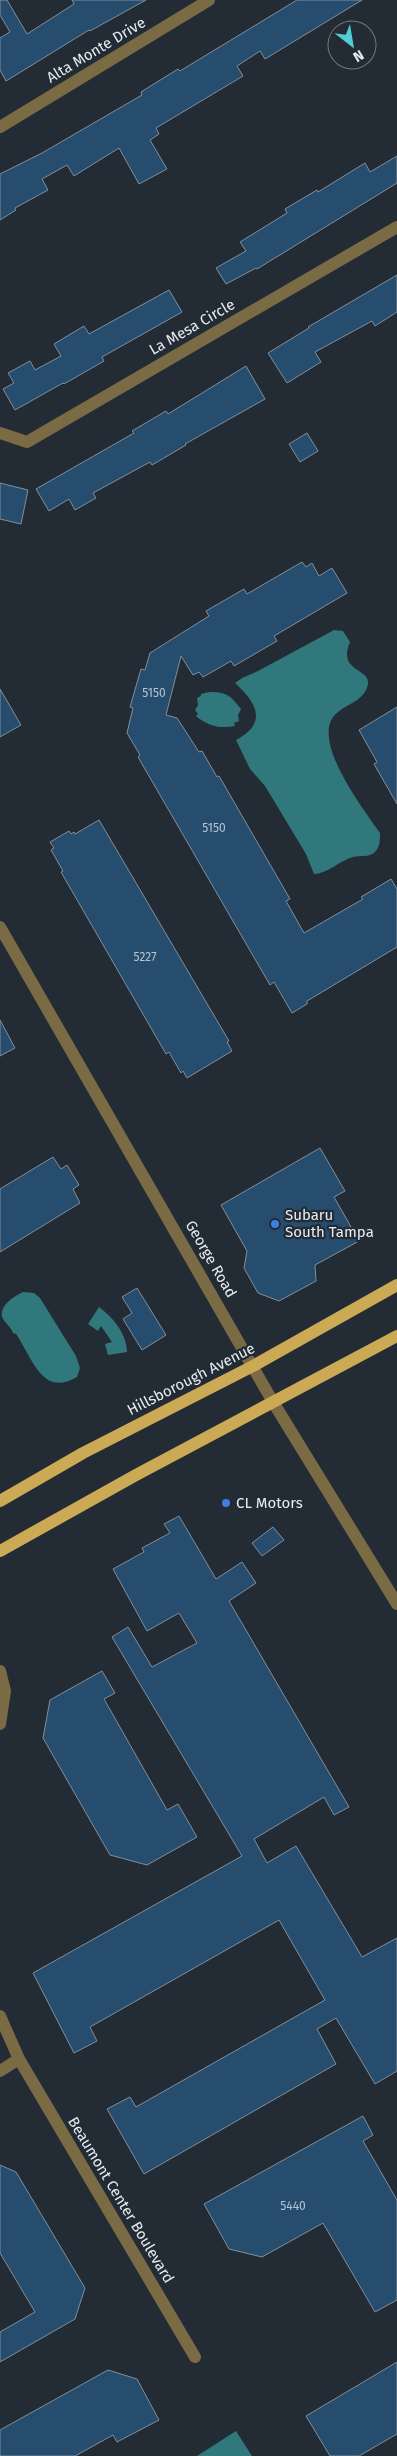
<svg xmlns="http://www.w3.org/2000/svg" width="397" height="2456" viewBox="0 0 397 2456" font-family="'Fira Sans',sans-serif">
<style>
.water{fill:#30787b}
.building{fill:#264d6d;stroke:#838e99}
.lines{fill:none;stroke-linecap:round;stroke-linejoin:round}
.minor{stroke:#7b6b44;stroke-width:12}
.tertiary{stroke:#7b6b44;stroke-width:12}
.primary{stroke:#cca955;stroke-width:12}
.shop-dot{fill:#3f7fe0;stroke:#232c35;stroke-width:2}
.labels{text-anchor:middle;stroke-width:4.5;stroke-linejoin:round;paint-order:stroke}
.number-label{font-size:12px;fill:#b6c4d1}
.street-label{font-size:15px;fill:#e6ecf2;stroke:#232c35}
.poi-label{font-size:15px;fill:#e6ecf2;stroke:#232c35;text-anchor:start}
</style>
<rect width="100%" height="100%" fill="#232c35"/>
<g class="water">
<path d="M334 630 343 631 350 642C337 672 370 668 368 684 365 700 349 703 338 712 306 736 365 811 380 833 380 840 380 847 375 852 369 858 360 855 353 857 339 861 329 873 314 874L306 854 265 786 250 769 236 740C268 723 257 703 235 683L242 678 258 671Z"/>
<path d="M209 692C229 692 231 697 241 709L238 715 239 721 234 723 235 726C219 729 208 726 196 716L198 714 195 710 198 705 197 698 201 696V694Z"/>
<path d="M23 1292 34 1293 40 1298 76 1356 80 1368 77 1377C42 1398 32 1357 16 1334L13 1333C11 1327 5 1323 2 1317 0 1304 15 1296 23 1292Z"/>
<path d="M99 1307C112 1317 127 1333 127 1352L108 1355 105 1344 112 1342 101 1326 98 1331 88 1324Z"/>
<path d="M236 2431 252 2456H197Z"/>
</g>
<g class="building">
<path d="M0 0H7L27 34 74 4 72 0H146L90 31 89 30 6 81 0 70V38L10 32 0 15Z"/>
<path d="M297 0H362L265 59 260 51 237 66 243 76 156 128 159 134 150 140 167 169 139 184 119 148 74 176 67 165 42 179 48 190 15 208 16 210 0 220V174L42 153 142 95 141 92 178 69 180 71Z"/>
<path d="M397 156V183L257 269 256 268 226 284 216 268 246 251 240 242 287 213 285 209 317 190 318 192 365 163 370 172Z"/>
<path d="M397 275V312L375 326 372 321 315 352 321 362 287 383 268 353 309 328 308 327Z"/>
<path d="M169 290 182 312 102 357 104 361 64 384 63 383 15 410 3 389 14 383 8 373 30 361 35 370 61 356 54 344 84 326 89 334Z"/>
<path d="M246 366 265 399 185 444 186 445 152 465 150 462 93 493 96 498 75 510 69 499 49 511 36 489 134 433 132 431 166 411 168 414Z"/>
<path d="M307 433 318 451 300 462 289 444Z"/>
<path d="M0 483 28 490 21 524 0 519Z"/>
<path d="M302 562 306 567 312 563 319 576 332 568 347 593 274 636 277 641 234 666 231 661 203 677 199 672 193 675 181 656 166 715 177 718 199 752 202 751 217 777 219 776 290 899 286 901 304 933 363 899 361 897 391 879 397 889V947L307 1001V1004L292 1013 274 982 270 985 138 757 140 755 127 733 133 708 130 707 141 669 145 670 150 653 209 616 206 611 244 589 247 594Z"/>
<path d="M0 689 21 725 0 737Z"/>
<path d="M397 707V804L374 764 377 762 359 730Z"/>
<path d="M99 820 229 1041 227 1042 232 1051 187 1078 183 1071 181 1073 169 1052 166 1054 61 872 63 871 51 850 54 848 50 842 69 831 71 834 74 832 75 834Z"/>
<path d="M0 1020 15 1048 0 1056Z"/>
<path d="M320 1148 345 1191 334 1197 359 1241 315 1265 316 1281 279 1301 258 1293 244 1268 247 1251 221 1205Z"/>
<path d="M53 1157 61 1169 67 1165 79 1185 73 1189 80 1203 0 1252V1189Z"/>
<path d="M137 1288 166 1335 142 1350 123 1319 132 1313 122 1297Z"/>
<path d="M179 1516 216 1579 242 1562 256 1583 229 1601 349 1807 334 1815 324 1797 254 1839 267 1863 296 1846 362 1957 397 1938V2071L375 2084 336 2018 317 2029 336 2064 144 2174 107 2109 130 2097 136 2107 325 2000 279 1920 90 2027 97 2041 74 2053 33 1973 242 1856 112 1637 128 1627 152 1667 197 1643 179 1613 147 1631 113 1569 144 1552 142 1548 170 1533 164 1524Z"/>
<path d="M273 1527 284 1540 262 1556 252 1543Z"/>
<path d="M102 1671 115 1693 104 1699 167 1810 178 1804 197 1837 147 1865 110 1855 43 1738 50 1700Z"/>
<path d="M363 2116 373 2135 363 2141 397 2200V2300L375 2312 323 2223 262 2257 229 2249 204 2204Z"/>
<path d="M0 2165 16 2172 85 2288 75 2319 0 2362V2332L35 2312 0 2253Z"/>
<path d="M397 2362V2434L359 2456H330L306 2416Z"/>
<path d="M108 2370 137 2379 159 2420 117 2442 113 2435 75 2456H0V2430Z"/>
</g>
<g class="lines">
<g class="minor">
<path d="M0 127 209 0"/>
<path d="M0 433 27 442 397 227"/>
<path d="M273 1402 397 1604"/>
<path d="M0 1671 5 1691 0 1724"/>
<path d="M0 2016 19 2059 195 2357"/>
<path d="M0 2071 19 2059"/>
</g>
<path class="tertiary" d="M0 927 273 1402"/>
<g class="primary">
<path d="M0 1501 83 1453 253 1366 397 1285"/>
<path d="M0 1551 136 1475 397 1336"/>
</g>
</g>
<g class="shop-dot">
<circle cx="275" cy="1224" r="5"/>
<circle cx="226" cy="1503" r="5"/>
</g>
<g class="labels">
<g class="number-label">
<text x="154" y="697">5150</text>
<text x="214" y="832">5150</text>
<text x="145" y="961">5227</text>
<text x="293" y="2210">5440</text>
</g>
<g class="street-label">
<text transform="translate(96 50) rotate(-31)" y="5">Alta Monte Drive</text>
<text transform="translate(192 327) rotate(-30)" y="5">La Mesa Circle</text>
<text transform="translate(211 1259) rotate(60)" y="5">George Road</text>
<text transform="translate(191 1379) rotate(-27)" y="5">Hillsborough Avenue</text>
<text transform="translate(121 2200) rotate(59)" y="5">Beaumont Center Boulevard</text>
</g>
<g class="poi-label">
<text x="285" y="1220">Subaru<tspan x="285" dy="17">South Tampa</tspan></text>
<text x="236" y="1508">CL Motors</text>
</g>
</g>
<g transform="translate(352 45) rotate(149)"><circle r="24" fill="#232c35" stroke="#717981"/>
<path d="M0-4L9 19L0 12L-9 19Z" fill="#52ccd5"/>
<text y="-8" font-size="14" font-weight="bold" text-anchor="middle" fill="#e6ecf2">N</text>
</g>
</svg>
